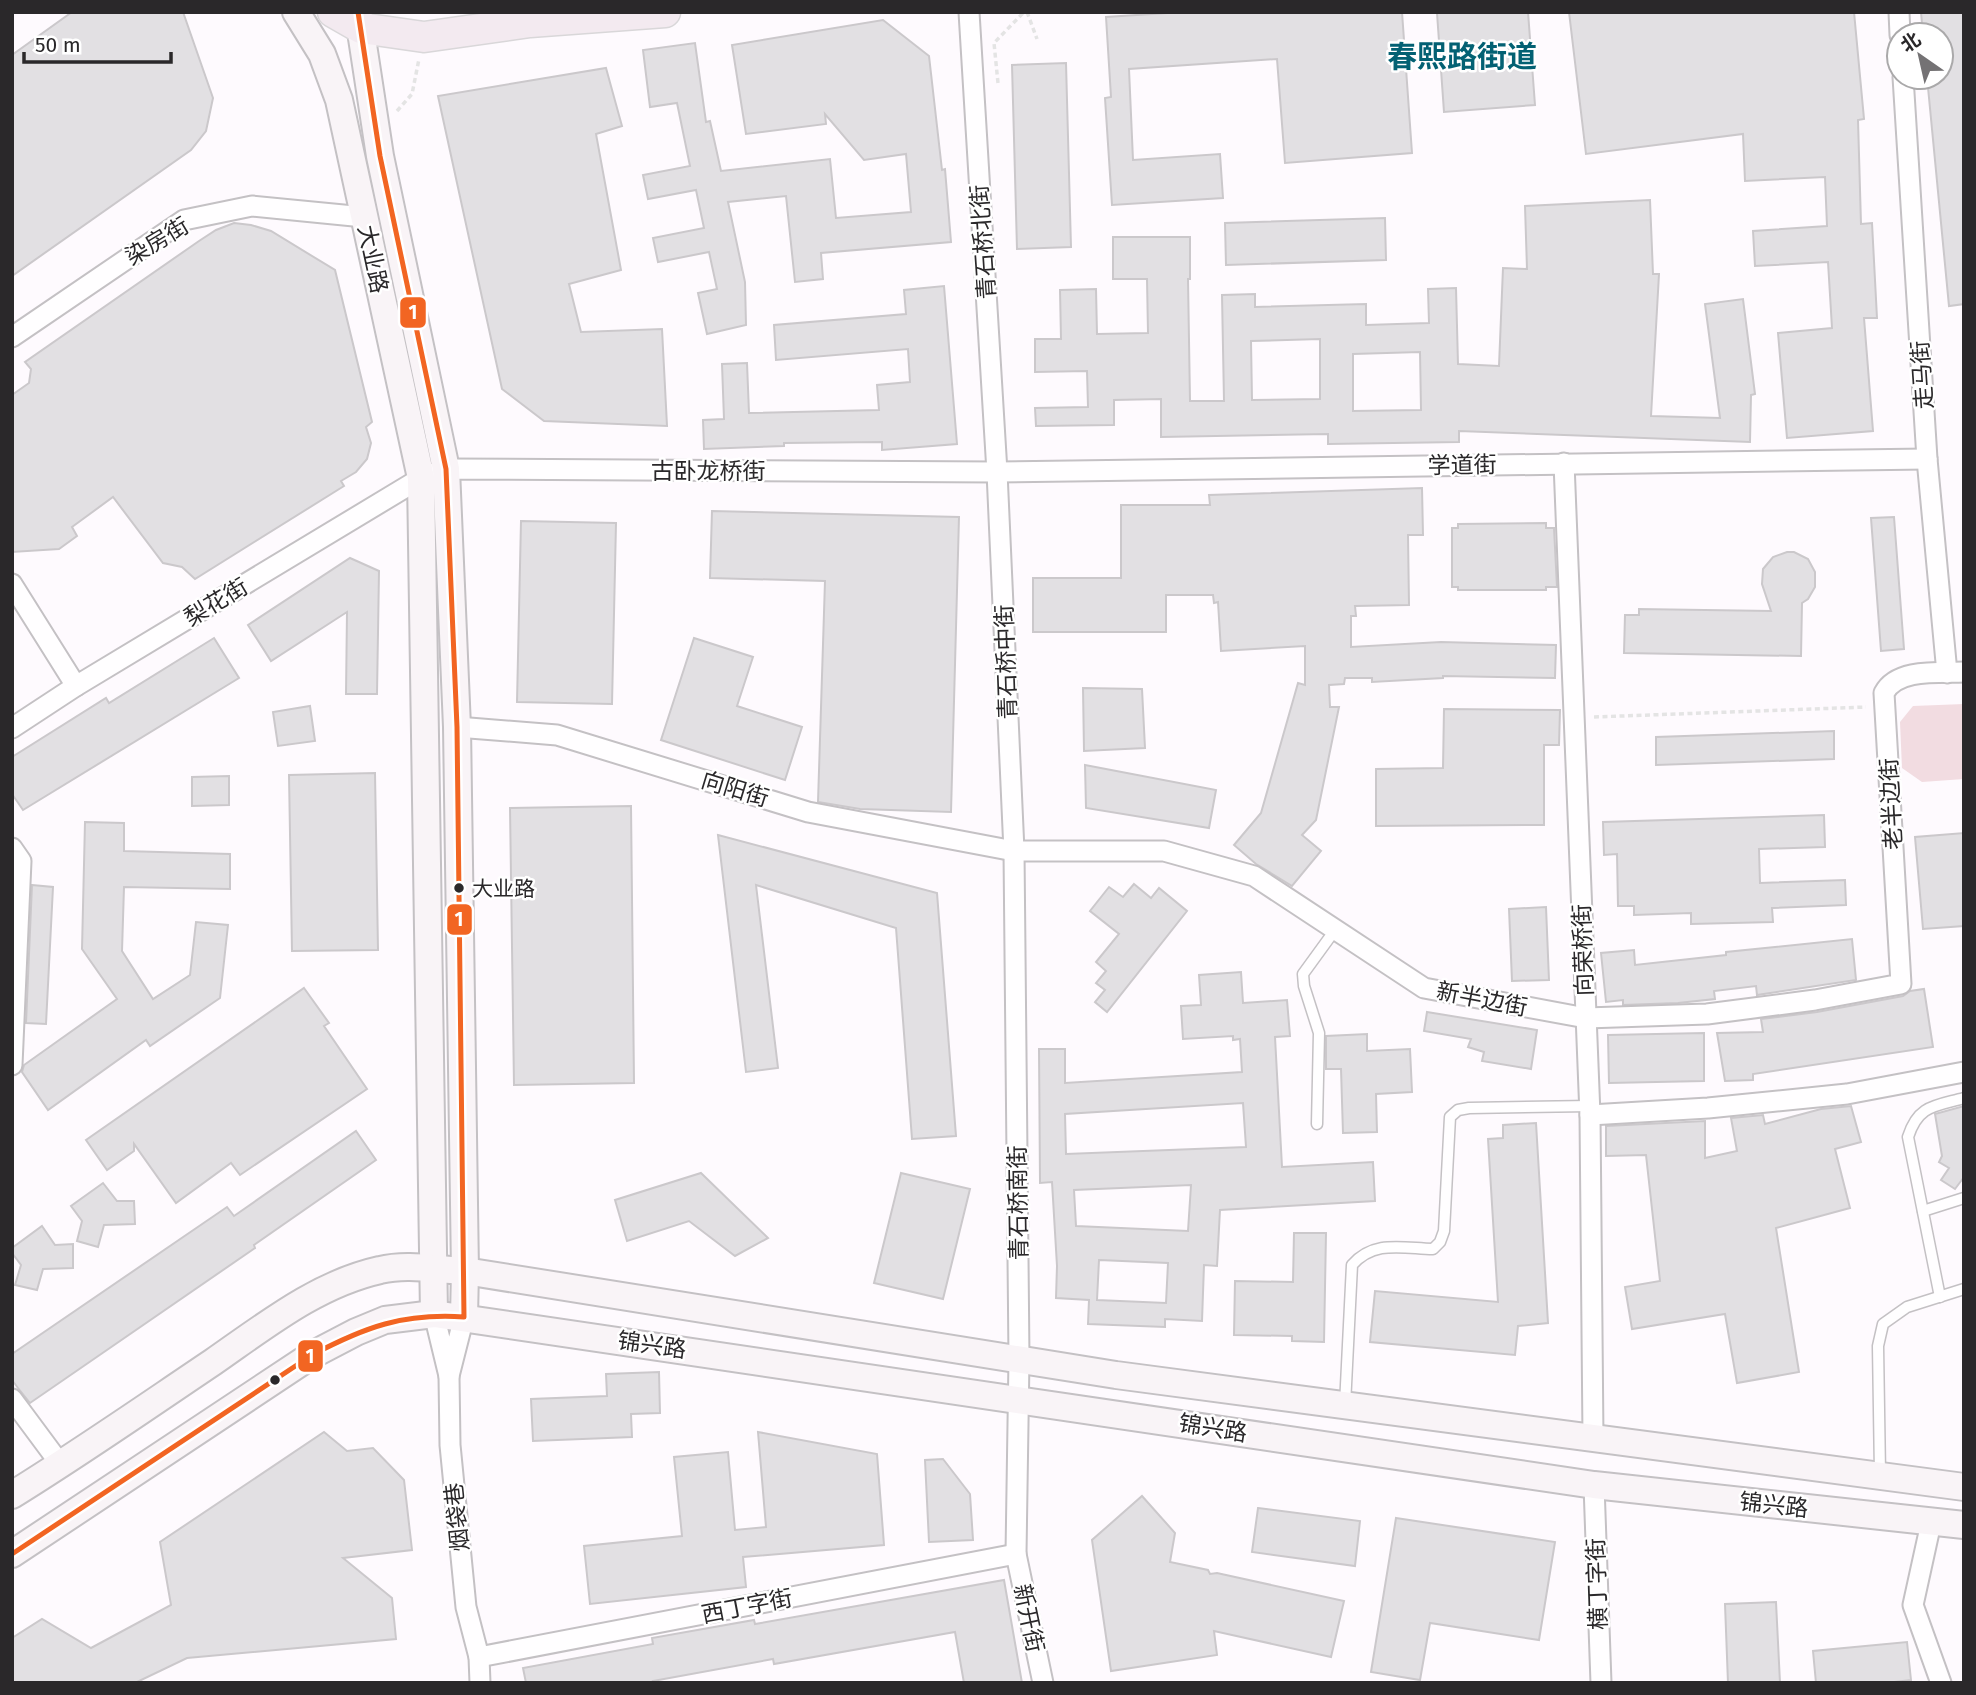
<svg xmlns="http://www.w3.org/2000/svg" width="1976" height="1695" viewBox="0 0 1976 1695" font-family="'Fira Sans','Noto Sans SC',sans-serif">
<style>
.green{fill:#f2dce1}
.building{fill:#e2e0e3;stroke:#cbc8cb;stroke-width:2;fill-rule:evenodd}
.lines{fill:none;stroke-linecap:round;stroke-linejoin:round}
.service-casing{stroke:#c4c1c4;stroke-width:13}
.minor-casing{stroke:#c4c1c4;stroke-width:23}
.secondary-casing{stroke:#c4c1c4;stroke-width:30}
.primary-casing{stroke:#d9d7d9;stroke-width:33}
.path{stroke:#e4e4e4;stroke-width:3.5;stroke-dasharray:5 3.5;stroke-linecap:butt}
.service{stroke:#fffeff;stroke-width:10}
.minor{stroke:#fffeff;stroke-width:19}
.secondary{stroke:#f9f4f7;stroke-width:26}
.primary{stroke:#f3eaf0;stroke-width:30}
.bus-1-casing{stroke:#fff;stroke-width:10}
.bus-1{stroke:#f26522;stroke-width:5}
.bus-dot{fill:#2a282a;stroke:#fff;stroke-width:2.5}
.labels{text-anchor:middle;stroke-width:5;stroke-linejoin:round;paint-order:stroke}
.bus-label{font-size:21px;fill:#2a282a;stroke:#fff;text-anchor:start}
.street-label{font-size:23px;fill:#2a282a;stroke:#fff}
.district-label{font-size:30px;font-weight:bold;fill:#036173;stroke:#fff}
.line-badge{stroke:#fff;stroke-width:2.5}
.badge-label{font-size:19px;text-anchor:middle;font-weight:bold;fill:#fff}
</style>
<rect width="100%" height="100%" fill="#fefafe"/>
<path class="green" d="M1964 704V779L1922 782 1902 768 1900 722 1913 706Z"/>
<g class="building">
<path d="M72 12H183L213 98 206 131 191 150 12 276V55Z"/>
<path d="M1183 12H1402L1412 153 1285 163 1277 59 1129 69 1133 160 1220 154 1223 198 1112 205 1105 98 1111 97 1106 17Z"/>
<path d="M1446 12H1528L1535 105 1444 112 1437 13Z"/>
<path d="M1569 12H1854L1864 119 1858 120 1861 224 1872 223 1877 318H1864L1873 431 1787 438 1778 333 1832 328 1828 262 1755 266 1753 231 1827 226 1825 177 1745 181 1743 134 1586 154Z"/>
<path d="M1921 12H1964V304L1949 306 1927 77H1941V35H1923Z"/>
<path d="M883 20 929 56 942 170 945 169 951 242 821 253 823 279 795 282 786 196 728 202 745 282 746 325 707 334 698 293 717 289 709 252 658 262 653 238 704 228 696 190 648 199 643 175 690 166 677 103 650 107 643 50 695 43 706 122 710 121 721 171 830 159 836 218 911 212 906 154 864 160 825 114 826 124 746 134 732 45Z"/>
<path d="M1066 63 1071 247 1017 249 1012 65Z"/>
<path d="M606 68 622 126 596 134 621 270 569 284 581 332 662 329 667 426 544 421 502 389 438 96Z"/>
<path d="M1650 200 1653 274H1659L1651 416 1720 418 1705 304 1743 299 1755 394 1751 395 1750 442 1459 431V442L1328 444V434L1161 437V399L1114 400V425L1036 426 1035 408 1088 407 1087 371 1035 372V339H1061L1060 290 1096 289 1097 334 1148 333 1147 279H1113V237H1190V279H1188L1190 401H1224L1222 295 1255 294V307L1366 304V325L1429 323 1428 289 1456 288 1458 364 1499 366 1503 268 1527 269 1525 206ZM1320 339V399L1252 400 1251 341ZM1420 352 1421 410 1353 411V354Z"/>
<path d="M1385 218 1386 260 1226 265 1225 223Z"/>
<path d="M234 223 251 225 271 231 335 270 372 422 366 427 371 443 367 459 356 472 341 481 344 486 195 579 182 567 163 563 113 497 72 527 77 536 59 549 12 552V395L29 383 31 369 25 362 199 241 216 230Z"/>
<path d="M944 286 957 444 882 450V442L784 443V446L704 449 703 420 724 419 722 364 747 363 749 413 879 410 877 385 910 382 908 349 776 360 774 325 906 314 904 290Z"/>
<path d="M1422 488 1423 535H1408L1409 605 1355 606 1356 616H1351V647L1441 642 1556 645 1555 678 1443 676V678L1372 682V678H1345L1344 684 1329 685 1330 707H1339L1316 820 1302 835 1321 851 1292 886 1256 864 1234 845 1261 813 1298 683 1305 685V646L1221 651 1218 602 1214 603 1213 595H1166V632H1033V578H1121V505H1210L1209 495Z"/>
<path d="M712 511 959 517 951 812 860 809 818 802 825 581 710 578Z"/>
<path d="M1894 517 1904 649 1881 651 1871 518Z"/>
<path d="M521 521 616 523 612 704 517 702Z"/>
<path d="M1546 523V528H1554L1557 587H1546V590H1458V587H1452V528H1458V524Z"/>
<path d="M1787 552H1794L1808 559 1815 572V587L1808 599 1802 603 1801 656 1624 653 1625 615H1639V609L1771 611 1762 584 1763 569 1773 557Z"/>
<path d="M350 558 379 571 377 694H346L347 612 271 661 248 625Z"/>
<path d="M214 638 239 678 23 810 12 794V757L106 698 109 703Z"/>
<path d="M694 638 753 657 737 706 802 727 785 780 661 740Z"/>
<path d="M1083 688 1142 689 1145 748 1084 751Z"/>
<path d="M310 706 315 741 278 746 273 712Z"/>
<path d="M1444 709 1560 710 1559 745H1544V825L1376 826V769L1443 768Z"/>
<path d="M1834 731V759L1656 765V737Z"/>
<path d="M1085 765 1216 790 1209 828 1086 808Z"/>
<path d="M375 773 378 950 292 951 289 775Z"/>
<path d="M229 776V805L192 806V777Z"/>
<path d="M631 806 634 1083 514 1085 510 808Z"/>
<path d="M1824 815 1825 847 1759 849 1760 883 1845 880 1846 905 1772 908 1773 922 1691 924V913L1634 915V906H1618L1617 854 1604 855 1603 822Z"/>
<path d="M85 822 124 823V851L230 854V889L124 887 122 951 153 999 190 975 196 922 228 925 220 998 150 1046 146 1040 48 1110 22 1072 24 1065 117 999 82 949Z"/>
<path d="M1964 833V926L1923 929 1915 837Z"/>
<path d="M718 835 937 893 956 1136 912 1139 896 928 756 885 778 1068 746 1072Z"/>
<path d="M1134 884 1151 898 1159 888 1187 911 1107 1012 1095 1002 1105 990 1096 983 1106 971 1096 962 1119 934 1090 911 1109 887 1123 897Z"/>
<path d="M32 885 53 887 46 1024 26 1023Z"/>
<path d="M1546 907 1549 980 1512 981 1509 909Z"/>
<path d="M1852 939 1856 980 1757 995 1756 986 1714 991 1715 999 1678 1003 1623 1005V1000L1606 1002 1601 953 1634 950 1635 965 1726 955V952Z"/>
<path d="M1241 972 1243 1003 1287 1000 1290 1036 1275 1037 1282 1167 1373 1162 1375 1201 1220 1210 1217 1266 1204 1265 1202 1321 1165 1319V1327L1088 1324 1089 1300 1056 1298 1057 1266 1052 1182 1040 1183 1039 1049H1065V1083L1242 1072 1240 1039 1233 1040V1036L1183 1039 1181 1006 1201 1005 1199 975ZM1243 1103 1246 1147 1066 1154 1065 1114ZM1191 1185 1188 1231 1076 1226 1074 1190ZM1099 1260 1168 1263 1166 1303 1097 1300Z"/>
<path d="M304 988 329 1023 324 1026 367 1089 240 1175 231 1163 176 1203 134 1144V1151L107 1170 86 1140Z"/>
<path d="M1924 989 1933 1047 1753 1074V1080L1725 1081 1717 1033 1763 1032 1761 1019 1817 1012 1903 996 1910 991Z"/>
<path d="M1427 1012 1537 1030 1531 1069 1482 1061 1484 1052 1468 1047 1471 1039 1424 1031Z"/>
<path d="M1704 1033V1081L1609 1083 1608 1035Z"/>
<path d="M1367 1034V1051L1410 1049 1412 1092 1376 1094 1377 1132 1343 1133 1341 1069H1326V1036Z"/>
<path d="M1851 1106 1861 1142 1835 1149 1850 1208 1776 1228 1799 1372 1737 1383 1725 1314 1632 1329 1625 1287 1660 1281 1646 1155 1606 1156V1126L1705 1121V1158L1737 1151 1731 1118 1763 1115 1765 1124 1821 1109Z"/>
<path d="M1964 1106V1177L1955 1189 1941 1180 1949 1168 1939 1162 1942 1156 1935 1114Z"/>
<path d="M1536 1123 1548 1323 1518 1326 1515 1355 1370 1342 1375 1291 1498 1302 1488 1139 1503 1138V1125Z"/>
<path d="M356 1131 376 1160 254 1245 255 1248 30 1403 18 1388 12 1380V1354L227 1207 234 1216Z"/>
<path d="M701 1173 768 1238 735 1256 689 1221 627 1241 615 1200Z"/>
<path d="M901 1173 970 1189 943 1299 874 1283Z"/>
<path d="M103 1183 117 1201H134L135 1224 104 1225 98 1247 77 1241 82 1221 71 1206Z"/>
<path d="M42 1226 55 1245 73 1244V1268L43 1269 37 1290 15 1285 21 1265 12 1253V1248Z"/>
<path d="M1294 1233H1326L1324 1342 1292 1341V1336L1234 1335 1235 1281 1293 1282Z"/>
<path d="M659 1372 660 1413 631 1414 632 1437 533 1441 531 1399 607 1396 606 1374Z"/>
<path d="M324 1432 347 1451 373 1448 404 1480 412 1550 343 1558 392 1598 396 1639 187 1658 135 1683H12V1638L42 1619 91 1648 171 1605 160 1542Z"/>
<path d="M758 1432 877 1454 884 1545 743 1557 746 1587 590 1604 584 1546 682 1536 674 1457 728 1452 735 1530 766 1527Z"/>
<path d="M943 1459 970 1494 973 1540 929 1542 925 1460Z"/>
<path d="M1142 1496 1175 1533 1170 1562 1208 1570 1210 1574 1217 1573 1344 1601 1331 1657 1214 1631 1217 1655 1111 1671 1092 1540Z"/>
<path d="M1258 1508 1360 1521 1355 1566 1252 1552Z"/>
<path d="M1396 1518 1555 1542 1539 1640 1430 1623 1420 1680 1371 1672Z"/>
<path d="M1004 1580 1022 1683H964L955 1632 774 1664 773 1659 653 1681 654 1683H526L523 1668 653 1644 652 1638 754 1620 755 1624Z"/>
<path d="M1776 1602 1780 1683H1728L1725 1604Z"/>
<path d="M1907 1642 1911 1680 1886 1683H1816L1813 1651Z"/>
</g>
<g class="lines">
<g class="service-casing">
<g id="service">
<path d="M1317 1124 1319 1033 1304 986 1303 974 1335 930"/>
<path d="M1923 1211 1964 1198"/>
<path d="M1940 1297 1908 1137C1918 1105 1935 1106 1964 1098"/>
<path d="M1345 1405 1352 1265C1374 1240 1401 1248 1433 1249L1440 1242 1444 1231 1450 1117 1458 1110 1469 1108 1590 1106"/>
<path d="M1880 1474 1878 1346 1883 1324 1907 1307 1964 1289"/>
</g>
</g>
<g class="minor-casing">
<g id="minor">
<path d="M969 12 997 472 1014 851 1019 1359 1016 1554 1043 1683"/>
<path d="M1899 12 1900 35"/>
<path d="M1903 77 1927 459 1947 673"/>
<path d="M12 337 184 220 252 206 364 217"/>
<path d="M1564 463 1590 1115 1593 1438"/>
<path d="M12 584 76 686"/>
<path d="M457 727 557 735 808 812 1014 851H1164L1254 876 1424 988 1586 1018 1707 1014 1815 1000 1901 984 1884 693C1897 668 1940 673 1964 672"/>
<path d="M12 728 76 686 421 478 446 469 997 472 1927 459"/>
<path d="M12 848 21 861 12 1065"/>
<path d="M1590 1115 1708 1108 1847 1094 1964 1072"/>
<path d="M434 1314 449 1376 464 1317"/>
<path d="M449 1376 450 1445 466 1607 479 1657 480 1683"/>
<path d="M12 1399 61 1465"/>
<path d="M1594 1485 1601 1683"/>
<path d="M1931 1523 1913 1605 1941 1683"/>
<path d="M479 1657 1016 1554"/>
</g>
</g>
<g class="secondary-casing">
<g id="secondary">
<path d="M296 12 322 54 339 100 421 478 434 1314"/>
<path d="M358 12 380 156 446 469 457 727 465 1271 464 1317"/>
<path d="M12 1495C80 1453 146 1407 213 1362 265 1326 317 1284 380 1270 408 1263 437 1270 465 1271L1116 1375 1964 1487"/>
<path d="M12 1554 312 1355 356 1332 385 1320 434 1314 1594 1485 1964 1525"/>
</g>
</g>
<g class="primary-casing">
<path id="primary" d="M333 12 361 28 424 37 530 22 665 12"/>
</g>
<g class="path">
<path d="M1027 12 1037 39"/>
<path d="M998 83 994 43 1024 12"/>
<path d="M397 111 412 94 419 59"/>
<path d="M1594 717 1866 707"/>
</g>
<use href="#service" class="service"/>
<use href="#minor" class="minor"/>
<use href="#secondary" class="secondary"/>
<use href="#primary" class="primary"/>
<g class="bus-1-casing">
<path id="bus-1" d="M12 1554 312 1355C365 1327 403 1313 464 1317L457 727 446 469 380 156 358 12"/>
</g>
<use href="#bus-1" class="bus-1"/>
</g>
<g class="bus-dot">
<circle cx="459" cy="888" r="6"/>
<circle cx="275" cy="1380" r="6"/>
</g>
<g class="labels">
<g class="bus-label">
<text x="472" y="896">大业路</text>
</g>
<g class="street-label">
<text transform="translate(157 241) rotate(-31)" y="8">染房街</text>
<text transform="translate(983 242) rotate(-94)" y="8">青石桥北街</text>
<text transform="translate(373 259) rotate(78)" y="8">大业路</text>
<text transform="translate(1922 375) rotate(-94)" y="8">走马街</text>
<text transform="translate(1462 465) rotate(-1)" y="8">学道街</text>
<text x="708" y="479">古卧龙桥街</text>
<text transform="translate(216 602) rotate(-31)" y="8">梨花街</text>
<text transform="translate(1006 662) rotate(-92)" y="8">青石桥中街</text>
<text transform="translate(735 789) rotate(17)" y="8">向阳街</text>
<text transform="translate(1891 804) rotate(-93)" y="8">老半边街</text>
<text transform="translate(1583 950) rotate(-92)" y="8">向荣桥街</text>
<text transform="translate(1482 999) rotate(11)" y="8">新半边街</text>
<text transform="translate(1018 1203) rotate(-91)" y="8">青石桥南街</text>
<text transform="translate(652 1345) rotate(8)" y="8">锦兴路</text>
<text transform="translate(1213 1428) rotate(9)" y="8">锦兴路</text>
<text transform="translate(1774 1505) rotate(6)" y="8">锦兴路</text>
<text transform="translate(457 1517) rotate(-96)" y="8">烟袋巷</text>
<text transform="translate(1597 1584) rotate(-92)" y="8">横丁字街</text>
<text transform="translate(747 1606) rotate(-11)" y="8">西丁字街</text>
<text transform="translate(1029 1618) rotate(78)" y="8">新开街</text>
</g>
<g class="district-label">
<text x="1462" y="67">春熙路街道</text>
</g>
</g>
<g class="line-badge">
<rect x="399" y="296" width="28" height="33" rx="7" fill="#f26522"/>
<rect x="446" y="903" width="27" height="33" rx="7" fill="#f26522"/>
<rect x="297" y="1339" width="27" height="34" rx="7" fill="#f26522"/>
</g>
<g class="badge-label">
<text x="413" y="319">1</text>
<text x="459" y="926">1</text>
<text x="310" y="1363">1</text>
</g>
<rect width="1976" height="1695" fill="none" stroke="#2a282a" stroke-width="28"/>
<g transform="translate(1920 56) rotate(326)"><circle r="33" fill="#ffffff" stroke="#aaa9aa" stroke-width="2"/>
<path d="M0-5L12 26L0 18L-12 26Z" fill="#747274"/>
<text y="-10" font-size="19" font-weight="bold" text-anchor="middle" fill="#2a282a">北</text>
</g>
<path d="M24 52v10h147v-10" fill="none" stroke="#2a282a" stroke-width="3.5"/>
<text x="35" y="52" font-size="21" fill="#2a282a" stroke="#ffffff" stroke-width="5" paint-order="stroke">50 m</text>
</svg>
